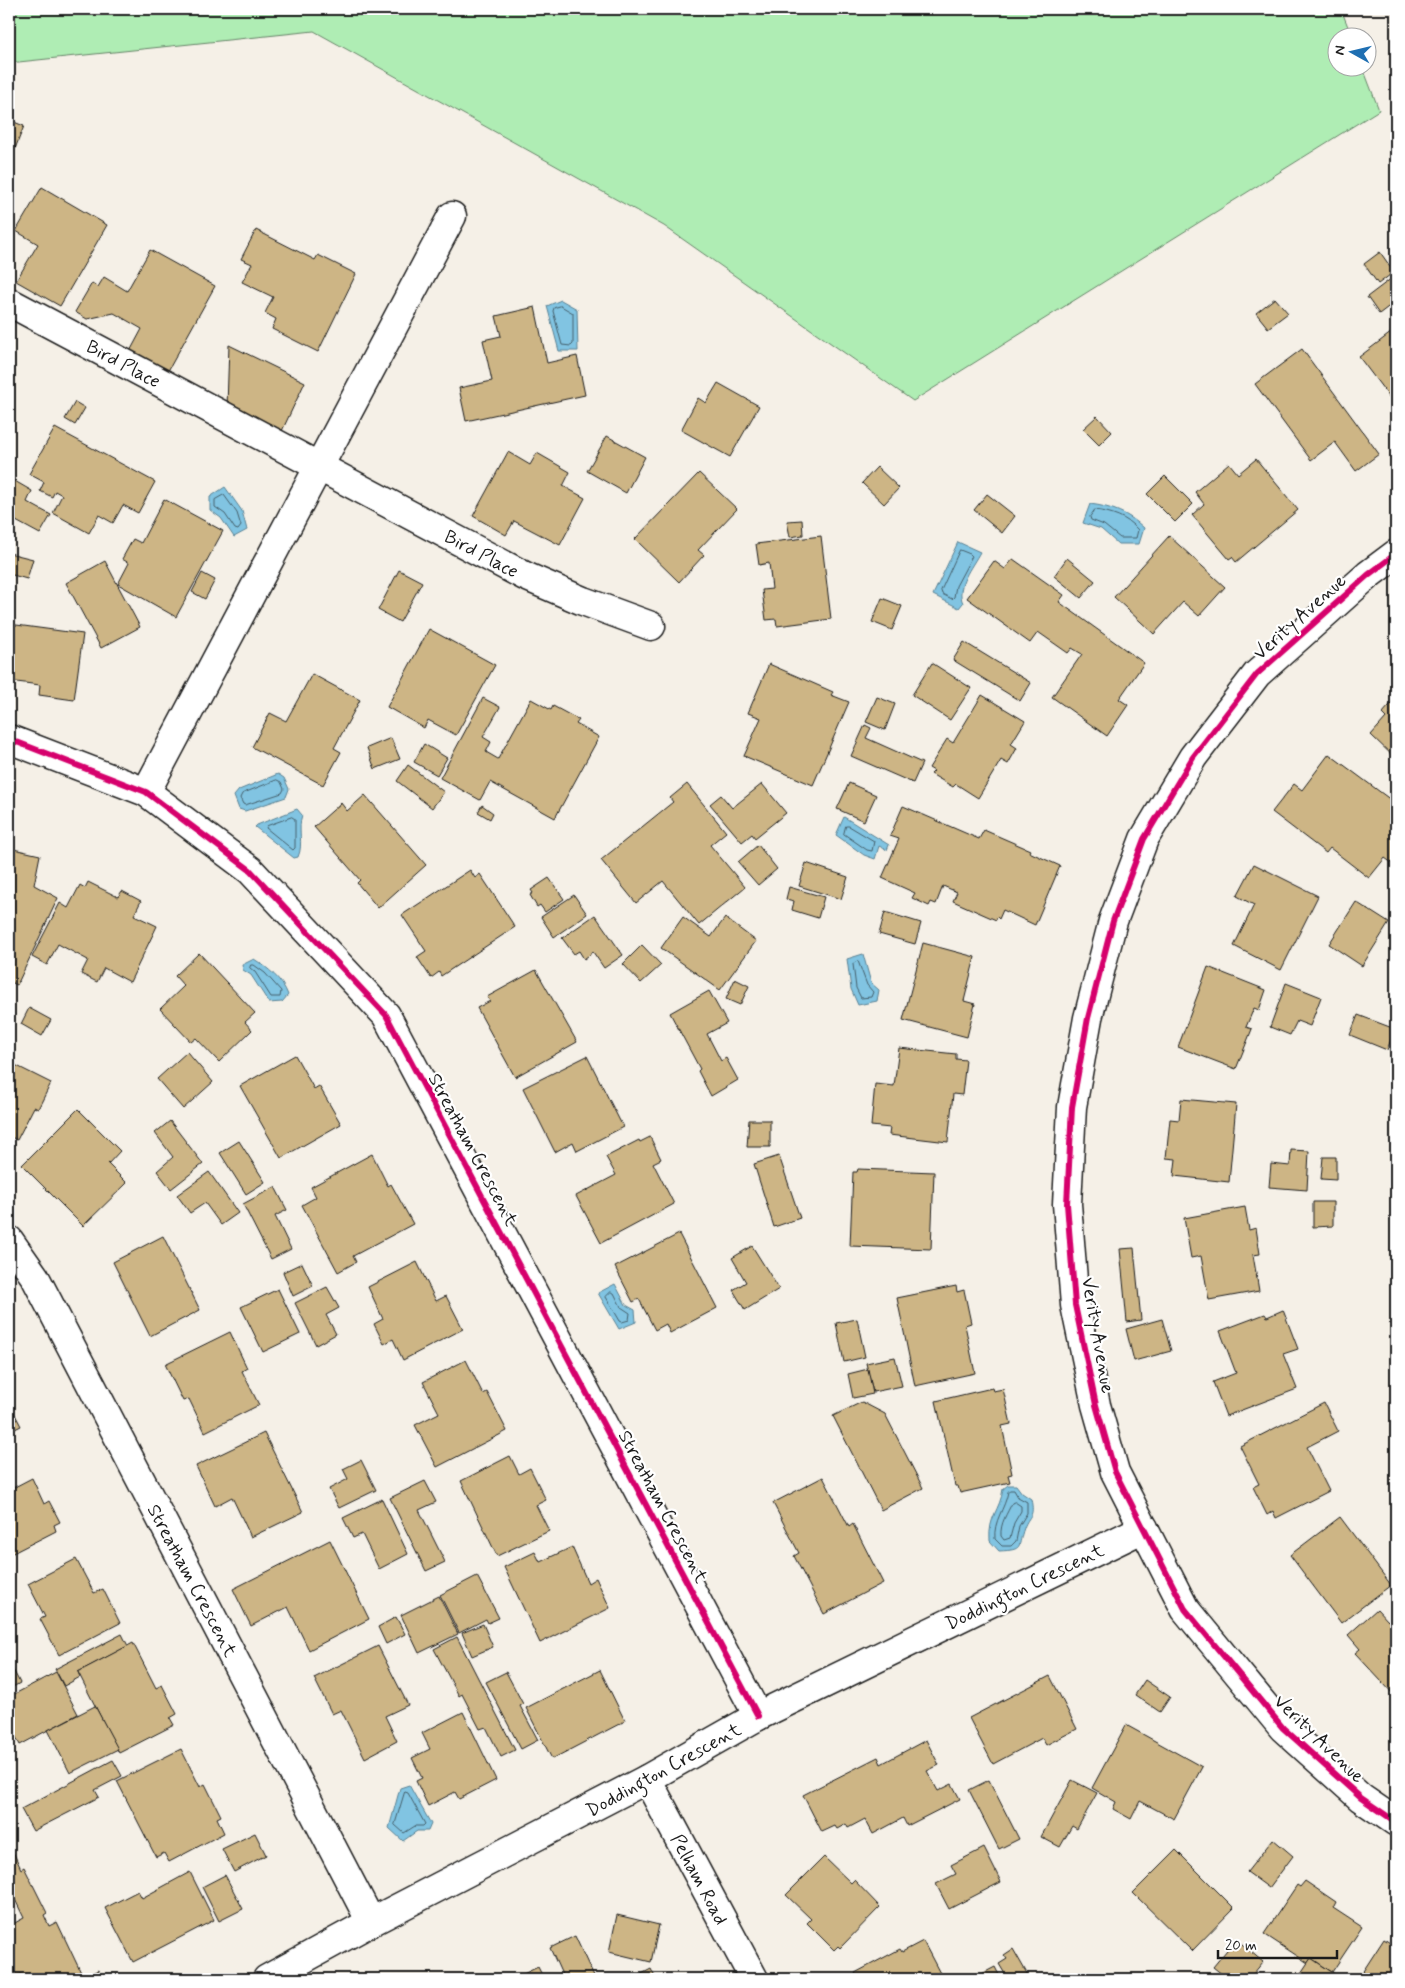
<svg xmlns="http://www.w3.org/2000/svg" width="1405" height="1988" viewBox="0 0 1405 1988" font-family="Mynerve,sans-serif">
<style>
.green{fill:#afedb4;stroke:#668468}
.water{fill:#81c4e2;stroke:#598193}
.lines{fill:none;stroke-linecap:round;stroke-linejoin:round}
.shore{stroke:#445f6b;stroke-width:1}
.building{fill:#cdb585;stroke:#1c1c1c}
.minor-casing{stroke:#1c1c1c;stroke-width:31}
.minor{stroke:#fff;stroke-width:28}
.cycleway-casing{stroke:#fff;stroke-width:9}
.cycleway{stroke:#d6006c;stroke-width:6}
.labels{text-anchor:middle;stroke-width:4.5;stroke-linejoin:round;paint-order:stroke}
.street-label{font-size:19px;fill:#1c1c1c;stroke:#fff}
</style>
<rect width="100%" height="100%" fill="#f5f0e7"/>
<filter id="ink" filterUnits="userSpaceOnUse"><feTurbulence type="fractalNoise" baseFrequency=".02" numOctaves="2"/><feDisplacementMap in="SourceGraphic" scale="10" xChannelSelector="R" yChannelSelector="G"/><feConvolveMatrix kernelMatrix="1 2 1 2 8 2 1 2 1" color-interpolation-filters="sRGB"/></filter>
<g filter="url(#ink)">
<path class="green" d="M9 9H1341L1352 37 1338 38V68H1363L1379 110 913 401 664 226 314 31 9 63Z"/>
<g class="water">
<path d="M561 300 577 309 578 351H559L547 306Z"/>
<path d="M225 487 242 511 247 530 234 537 221 518 210 510V497Z"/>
<path d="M1090 504C1112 507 1128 513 1144 528L1139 544H1118L1101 529 1083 523Z"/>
<path d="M958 542 980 552C972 567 955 587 963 603L959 608 933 595Z"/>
<path d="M278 774 284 778 289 789 286 797 245 811 239 809 234 796 239 790Z"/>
<path d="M297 809 302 815C297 829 304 844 298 857L294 858 255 827 257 825Z"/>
<path d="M844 817 889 845 887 850 879 846 875 859 864 855 836 835Z"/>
<path d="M863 954 871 983 879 990 877 1001 858 1005 851 989 847 959Z"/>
<path d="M254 959C268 968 282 979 288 995L282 1002 269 1003 251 975 243 970 242 965Z"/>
<path d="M615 1284 626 1305 635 1310 636 1322 619 1329 598 1293Z"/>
<path d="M1008 1485H1016L1022 1493 1031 1499C1035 1518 1029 1514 1024 1528 1017 1547 1025 1550 999 1551L990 1541C988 1516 1000 1511 1003 1489Z"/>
<path d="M409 1785 431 1824 428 1831H417L403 1841 389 1828 400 1788Z"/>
</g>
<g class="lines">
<g class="shore">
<path d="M561 306 573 313V344L571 346 562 345 553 311 554 308Z"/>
<path d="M224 495 237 513 241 526 238 530 235 529 225 514 215 507V500Z"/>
<path d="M1095 510C1111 512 1127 517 1138 530L1136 538H1120L1104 525 1091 520 1090 517Z"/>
<path d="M960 550 970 554 972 556 956 586 954 597 952 599 942 594 941 591Z"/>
<path d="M277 780 281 782 284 789 282 793 245 805 243 804 240 798 242 794Z"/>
<path d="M292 817 295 819V848L293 850 266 828 267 826Z"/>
<path d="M846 826H849L874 841 872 851 867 850 844 834Z"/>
<path d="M858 961 867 985 873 992 871 997 861 998 856 988 853 964Z"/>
<path d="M251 965H254L265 973 281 991 280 997H271L255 972 250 968Z"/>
<path d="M611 1292 614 1293 621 1307 630 1313 629 1320 622 1322 620 1321 606 1297Z"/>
<path d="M1010 1490H1014L1018 1497 1027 1502V1513L1019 1526 1016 1541 1011 1546H1002L995 1539C993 1521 1005 1509 1008 1492Z"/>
<path d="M1015 1502 1021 1506V1511L1014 1523 1010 1538 1004 1540 1001 1536C1000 1523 1007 1514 1012 1503Z"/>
<path d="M405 1792 408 1793 425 1824 423 1826H415L404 1833 395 1825Z"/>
</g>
</g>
<g class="building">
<path d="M9 120 24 126 9 164Z"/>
<path d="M42 187 107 225 60 306 16 281 38 244 16 231Z"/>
<path d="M256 230 315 260 318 255 356 274 318 352 272 329 276 319 265 313 273 297 242 282 252 264 241 259Z"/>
<path d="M150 250 215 286 164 378 127 357 142 329 114 313 87 319 75 312 92 283 98 287 104 277 127 291Z"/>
<path d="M1380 252 1394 272 1378 284 1364 264Z"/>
<path d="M1396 275V301L1379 314 1367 297Z"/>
<path d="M1275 298 1288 313 1268 328 1256 313Z"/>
<path d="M535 307 547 363 577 356 585 395 466 421 459 388 492 381 483 340 501 336 496 316Z"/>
<path d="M1396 329V400L1393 402 1359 357Z"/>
<path d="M229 345 305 382 281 433 227 407Z"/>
<path d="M1302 349 1379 454 1356 471 1335 442 1311 460 1255 384Z"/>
<path d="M718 383 759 406 730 457 681 430 698 398 706 403Z"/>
<path d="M75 402 85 408 75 425 65 419Z"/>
<path d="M1097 416 1112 432 1099 445 1083 429Z"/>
<path d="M55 428 155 482 138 513 123 505 113 523 99 515 89 533 53 513 62 495 55 491 52 497 40 491 44 482 29 474Z"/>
<path d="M607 436 645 457 626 493 587 471Z"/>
<path d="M508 452 530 465 537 453 570 472 563 486 585 498 560 545 514 521 506 535 473 516Z"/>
<path d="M1256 459 1298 510 1236 562 1232 557 1229 559 1192 515 1204 504 1195 492 1229 463 1238 474Z"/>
<path d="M877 467 899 488 884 504 862 483Z"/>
<path d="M699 473 737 509 698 550 704 555 679 582 635 539Z"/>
<path d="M1165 476 1193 504 1175 522 1147 494Z"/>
<path d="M13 480 32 491 27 502 51 515 40 534 16 521 12 526 9 525V487Z"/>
<path d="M987 494 1015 516 1002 533 974 510Z"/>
<path d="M164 499 223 531 176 617 118 584 129 563 122 559 133 539 141 543Z"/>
<path d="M802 520 803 535 790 537 787 521Z"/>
<path d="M821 536 831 619 777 626 776 619 766 620 762 590 772 589 769 563 759 565 756 544Z"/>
<path d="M1169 536 1225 587 1199 616 1183 602 1154 634 1114 597Z"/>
<path d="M9 553 33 559 27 579 9 574Z"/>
<path d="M1067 558 1095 581 1081 598 1054 576Z"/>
<path d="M1013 559 1064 595 1059 602 1144 663 1119 699 1128 705 1107 736 1052 697 1082 654 1072 648 1068 653 1038 632 1030 643 967 598 994 561 1005 569Z"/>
<path d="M105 561 140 627 101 648 66 583Z"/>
<path d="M399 570 422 582 400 622 378 610Z"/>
<path d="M202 573 215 580 205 599 192 592Z"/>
<path d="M882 598 902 606 892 630 872 622Z"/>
<path d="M9 624 83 634 74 700 39 695 40 685 9 681Z"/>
<path d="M429 629 495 665 456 735 428 720 424 728 387 707Z"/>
<path d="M964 642 1031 683 1020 701 953 660Z"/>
<path d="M932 663 971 688 950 720 912 695Z"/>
<path d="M769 664 833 692 831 695 849 702 813 785 744 756 761 718 748 713Z"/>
<path d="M312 674 360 700 334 748 341 752 323 785 252 747 270 713 286 721Z"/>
<path d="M982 695 1025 721 1011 744 1017 748 1008 764 1001 760 978 798 956 784 953 787 931 774 934 771 929 768 947 739 953 743Z"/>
<path d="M877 697 895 704 885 730 866 722Z"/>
<path d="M483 698 500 707 483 737 491 742 486 752 498 759 531 699 551 710 553 706 579 720 576 724 599 737 555 818 490 782 480 800 440 778Z"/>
<path d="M1396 698V759L1371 735 1386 718 1382 714Z"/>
<path d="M865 725 871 728 866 738 922 763 913 783 851 756Z"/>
<path d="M391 738 400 759 375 769 367 748Z"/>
<path d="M424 744 447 758 437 775 414 762Z"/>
<path d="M1329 754 1395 803 1391 808 1396 812V866L1385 858 1369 878 1330 848 1326 853 1272 812 1294 784 1302 790Z"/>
<path d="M408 765 444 792 432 808 397 781Z"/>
<path d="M849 783 876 795 864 821 837 809Z"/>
<path d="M687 784 726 832 710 845 745 887 699 925 663 881 636 903 601 860 673 802 670 798Z"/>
<path d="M762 784 786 813 755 838 752 834 742 842 710 804 721 795 732 808Z"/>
<path d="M365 795 426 865 378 908 357 883 360 880 314 827 341 803 347 811Z"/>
<path d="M482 805 493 813 490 819 478 812Z"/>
<path d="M903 806 979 839 984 830 1030 850 1029 852 1060 866 1035 925 1003 910 999 919 997 917 996 920 953 901 957 892 943 886 936 904 931 902 929 906 912 898 915 893 882 878 899 839 890 836Z"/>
<path d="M758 845 777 869 758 885 738 862Z"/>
<path d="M9 848 40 855 34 885 58 898 17 985 9 981V943L12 936 9 935Z"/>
<path d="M806 863 848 877 841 899 799 886Z"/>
<path d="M1254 864 1318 896 1281 970 1234 946 1254 905 1237 896Z"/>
<path d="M470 870 475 878 480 874 515 927 441 976 439 972 431 978 417 957 426 951 402 915Z"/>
<path d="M549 878 564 899 545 912 540 905 537 907 530 895 533 893 531 890Z"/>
<path d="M88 882 118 897 122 891 141 901 134 915 157 926 130 982 104 968 97 982 81 974 88 960 58 944 47 965 32 957 60 903 68 908 80 885 85 888Z"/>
<path d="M789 887 824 897 818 918 792 910 794 901 786 899Z"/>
<path d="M574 895 587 914 554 937 541 917Z"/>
<path d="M1356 902 1389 923 1362 966 1329 944Z"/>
<path d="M885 912 921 923 915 944 879 934Z"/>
<path d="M595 915 623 955 604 968 593 952 584 959 579 951 574 954 562 938Z"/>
<path d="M683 917 711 937 725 918 756 941 720 990 661 948Z"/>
<path d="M923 943 975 957 964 1001 975 1004 967 1037 903 1020Z"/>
<path d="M642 945 661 965 641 983 623 964Z"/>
<path d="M199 953 255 1013 245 1022 252 1030 219 1062 196 1038 191 1042 160 1009 184 986 175 976Z"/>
<path d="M1208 967 1266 990 1259 1010 1254 1008 1246 1027 1252 1029 1236 1069 1178 1047Z"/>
<path d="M536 970 577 1042 515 1077 477 1008 490 1001 487 997Z"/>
<path d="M735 979 749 986 740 1005 726 999Z"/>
<path d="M1286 983 1321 997 1310 1026 1297 1021 1290 1035 1270 1027Z"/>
<path d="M709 991 727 1023 707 1034 721 1061 726 1058 738 1080 711 1096 698 1071 700 1069 670 1013Z"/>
<path d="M29 1008 51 1020 42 1036 21 1024Z"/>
<path d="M1358 1015 1395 1029 1387 1050 1350 1035Z"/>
<path d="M899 1048 956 1054V1059L966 1060 962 1095 953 1094 948 1142 889 1135 890 1128 871 1126 875 1084 894 1086Z"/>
<path d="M187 1052 213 1082 183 1109 157 1079Z"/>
<path d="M295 1055 314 1089 319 1086 341 1124 281 1158 240 1086Z"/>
<path d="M587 1056 623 1127 577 1151 573 1142 555 1152 523 1088Z"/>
<path d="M9 1062 51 1083 38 1109 34 1107 17 1140 9 1136Z"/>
<path d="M1181 1099 1236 1104 1229 1182 1174 1176 1176 1159 1166 1158 1170 1119 1179 1120Z"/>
<path d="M78 1109 120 1151 108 1164 127 1183 83 1226 22 1165Z"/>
<path d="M749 1120H770V1147H747Z"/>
<path d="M170 1121 203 1164 171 1189 157 1171 173 1157 155 1133Z"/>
<path d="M650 1137 661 1159 653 1163 674 1204 601 1243 576 1196 616 1175 606 1157 639 1140 640 1142Z"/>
<path d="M239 1141 265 1182 246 1194 220 1153Z"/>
<path d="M1291 1150 1309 1151 1307 1190 1269 1187 1271 1164 1290 1166Z"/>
<path d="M372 1154 388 1186 391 1184 413 1224 353 1256 356 1262 338 1272 302 1205 316 1197 311 1187Z"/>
<path d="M779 1156 800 1218 774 1227 754 1164Z"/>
<path d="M1323 1157H1336V1180L1321 1179Z"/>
<path d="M858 1169 934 1172 931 1249 850 1246 853 1172H857Z"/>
<path d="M209 1172 238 1213 221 1225 205 1203 190 1213 177 1195Z"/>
<path d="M275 1187 287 1210 275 1216 291 1249 271 1259 243 1204Z"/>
<path d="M1313 1202H1333V1226L1313 1227Z"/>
<path d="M1245 1207 1249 1230 1256 1228 1260 1254 1253 1255 1259 1291 1209 1300 1201 1256 1191 1258 1184 1218Z"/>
<path d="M679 1234 717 1308 670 1333 666 1324 655 1330 639 1299 633 1302 615 1267Z"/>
<path d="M163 1236 200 1310 150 1336 113 1262Z"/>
<path d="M752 1246 779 1289 745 1310 733 1290 746 1282 732 1258Z"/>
<path d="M1134 1248 1141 1320 1127 1322 1120 1249Z"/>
<path d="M417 1262 436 1301 446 1296 463 1329 403 1360 393 1339 384 1344 374 1324 383 1319 368 1287Z"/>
<path d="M302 1263 313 1286 293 1296 283 1272Z"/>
<path d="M956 1286 957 1292 964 1290 971 1323 965 1325 975 1373 915 1386 897 1298Z"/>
<path d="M327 1287 339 1308 326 1315 336 1334 316 1345 295 1303Z"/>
<path d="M278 1289 300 1334 263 1352 241 1307Z"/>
<path d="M1283 1310 1298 1349 1283 1354 1297 1389 1226 1416 1213 1382 1236 1373 1220 1331 1265 1314 1267 1317Z"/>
<path d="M857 1319 865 1357 844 1362 836 1323Z"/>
<path d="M1162 1319 1171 1351 1134 1361 1126 1329Z"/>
<path d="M230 1332 247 1368 242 1371 259 1405 205 1432 189 1399 183 1401 165 1364Z"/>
<path d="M895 1357 902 1386 873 1392 866 1363Z"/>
<path d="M466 1360 483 1394 487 1392 507 1431 437 1467 415 1425 439 1413 423 1382Z"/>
<path d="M868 1369 873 1394 853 1398 848 1374Z"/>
<path d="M992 1388 993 1391 1003 1389 1011 1424 1002 1426 1012 1474 1008 1475 1010 1482 960 1493 958 1486H955L936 1401Z"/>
<path d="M862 1402 885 1414 923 1488 881 1510 833 1416Z"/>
<path d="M9 1403 21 1426 9 1432Z"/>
<path d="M1324 1403 1338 1431 1307 1447 1329 1491 1276 1518 1273 1511 1267 1515 1253 1487 1259 1484 1240 1446Z"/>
<path d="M264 1433 303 1512 251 1537 232 1497 215 1506 196 1466Z"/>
<path d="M510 1456 519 1474 530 1468 546 1500 536 1505 549 1531 497 1556 461 1481Z"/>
<path d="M361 1460 376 1490 339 1508 329 1489 348 1479 343 1469Z"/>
<path d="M823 1477 849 1527 853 1524 883 1583 824 1614 794 1556 799 1553 773 1503Z"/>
<path d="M32 1478 44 1504 49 1501 60 1522 54 1525 56 1531 9 1555V1490Z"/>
<path d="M425 1481 436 1502 419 1510 445 1562 426 1571 390 1498Z"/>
<path d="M382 1499 408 1554 379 1569 362 1534 353 1538 343 1518Z"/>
<path d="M1340 1517 1391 1585 1341 1623 1290 1555Z"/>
<path d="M330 1540 369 1619 309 1650 288 1607 251 1626 233 1589Z"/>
<path d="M572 1547 588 1583 596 1578 610 1608 540 1643 504 1567 535 1552 540 1562Z"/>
<path d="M76 1559 94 1593 103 1589 120 1623 59 1655 40 1619 45 1617 28 1584Z"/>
<path d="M477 1576 499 1618 488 1623 486 1619 459 1633 440 1595Z"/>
<path d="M439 1596 458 1634 419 1653 401 1615Z"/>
<path d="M1377 1609 1388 1621 1396 1614V1697L1355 1653 1360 1649 1348 1635Z"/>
<path d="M396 1617 405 1634 386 1644 378 1627Z"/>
<path d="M483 1624 493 1647 472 1656 462 1633Z"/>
<path d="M122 1634 128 1646 78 1672 80 1677 64 1686 55 1669Z"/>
<path d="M457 1637 515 1750 501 1757 486 1727 480 1729 462 1694 459 1696 434 1649Z"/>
<path d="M133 1643 156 1688 162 1685 177 1714 170 1718 174 1725 119 1753 78 1672Z"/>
<path d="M378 1646 408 1705 385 1716 397 1741 365 1758 341 1710 332 1714 314 1678Z"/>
<path d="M9 1662 20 1683 9 1689Z"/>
<path d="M600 1670 625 1721 552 1759 526 1708Z"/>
<path d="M56 1672 78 1714 20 1745 9 1724V1697Z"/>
<path d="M506 1672 523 1704 520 1706 538 1740 521 1749 486 1682Z"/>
<path d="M1050 1676 1077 1729 1046 1745 1042 1738 993 1764 969 1718Z"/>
<path d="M1145 1680 1170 1697 1160 1712 1135 1695Z"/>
<path d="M95 1706 118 1749 70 1773 48 1730Z"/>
<path d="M463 1712 496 1780 459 1799 455 1792 428 1806 416 1781 422 1778 412 1758 430 1749 422 1733Z"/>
<path d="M1126 1725 1202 1767 1174 1819 1140 1801 1131 1819 1113 1809 1116 1802 1092 1788Z"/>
<path d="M926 1740 939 1765 927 1771 938 1791 952 1784 960 1799 907 1826 903 1818 873 1834 865 1819 848 1828 846 1824 837 1829 835 1826 822 1832 803 1795 878 1757 881 1764Z"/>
<path d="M181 1749 200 1787 205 1784 221 1816 217 1818 224 1833 169 1862 164 1853 156 1857 117 1781Z"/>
<path d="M113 1760 122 1776 95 1790 99 1797 33 1831 21 1809Z"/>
<path d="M989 1780 1019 1839 999 1849 969 1790Z"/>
<path d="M1072 1780 1097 1793 1077 1829 1072 1826 1060 1847 1041 1837Z"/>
<path d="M255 1833 266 1855 234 1872 222 1849Z"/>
<path d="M1273 1839 1293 1856 1269 1888 1247 1872Z"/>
<path d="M9 1843 21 1869 24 1867 47 1913 44 1915 49 1926 57 1922 84 1979H23L21 1974 9 1979V1926L24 1918 9 1887Z"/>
<path d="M984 1848 1001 1882 949 1909 936 1884 956 1874 951 1865Z"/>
<path d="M1176 1850 1234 1908 1192 1951 1133 1893Z"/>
<path d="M824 1857 851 1883 854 1880 880 1907 840 1948 838 1946 834 1950 807 1923 811 1919 786 1895Z"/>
<path d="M190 1872 214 1920 133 1962 105 1908 138 1891 142 1898Z"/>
<path d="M225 1875 243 1909 219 1921 202 1887Z"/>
<path d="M1305 1881 1336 1902 1333 1908 1362 1927 1332 1972 1311 1958 1308 1963 1264 1934 1297 1885 1300 1887Z"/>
<path d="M617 1915 659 1925 651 1962 609 1952Z"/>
<path d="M575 1936 595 1979H564L550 1948Z"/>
<path d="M1236 1939 1263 1962 1249 1979H1228L1213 1967Z"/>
<path d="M1384 1939 1396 1947V1979H1358Z"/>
<path d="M923 1941 943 1979H858L855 1973 900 1949 902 1952Z"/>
<path d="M1013 1949 1029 1977 1025 1979H1008L999 1964 1007 1959 1004 1955Z"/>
<path d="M1311 1958 1339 1977 1337 1979H1297Z"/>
<path d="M538 1967 544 1979H513Z"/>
<path d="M995 1967 1001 1979H972Z"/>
<path d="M651 1969 656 1979H632Z"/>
<path d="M98 1970 102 1979H87L85 1977Z"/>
</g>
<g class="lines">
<g class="minor-casing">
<g id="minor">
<path d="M9 302 525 576 583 601 651 626"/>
<path d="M1396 554 1368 575 1257 674 1193 757 1144 839 1113 921 1088 1018 1072 1107 1067 1204 1075 1305 1096 1405 1115 1472 1185 1609 1283 1728 1361 1798 1396 1822"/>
<path d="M9 739 146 792 250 870 386 1015 758 1716"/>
<path d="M146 792 452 216"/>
<path d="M9 1240 35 1277 371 1922"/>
<path d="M647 1779 754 1979"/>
<path d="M267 1979 371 1922 647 1779 758 1716 1144 1528"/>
</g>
</g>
<use href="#minor" class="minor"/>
<g class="cycleway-casing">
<g id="cycleway">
<path d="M1396 554 1368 575 1257 674 1193 757 1144 839 1113 921 1088 1018 1072 1107 1067 1204 1075 1305 1096 1405 1115 1472 1185 1609 1283 1728 1361 1798 1396 1822"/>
<path d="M9 739 146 792 250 870 386 1015 758 1716"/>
</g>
</g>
<use href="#cycleway" class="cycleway"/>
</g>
</g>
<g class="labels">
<g class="street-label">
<text transform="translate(124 363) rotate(28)" y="7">Bird Place</text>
<text transform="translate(482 553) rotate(28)" y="7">Bird Place</text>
<text transform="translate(1299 616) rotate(-42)" y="7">Verity Avenue</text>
<text transform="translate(474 1149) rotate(62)" y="7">Streatham Crescent</text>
<text transform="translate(1099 1335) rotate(80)" y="7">Verity Avenue</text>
<text transform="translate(664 1506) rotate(62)" y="7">Streatham Crescent</text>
<text transform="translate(193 1580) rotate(62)" y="7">Streatham Crescent</text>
<text transform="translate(1024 1586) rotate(-26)" y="7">Doddington Crescent</text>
<text transform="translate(1320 1738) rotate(44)" y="7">Verity Avenue</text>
<text transform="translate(663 1769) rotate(-29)" y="7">Doddington Crescent</text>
<text transform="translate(700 1879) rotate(62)" y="7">Pelham Road</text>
</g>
</g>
<rect width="1405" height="1988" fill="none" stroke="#fff" stroke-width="30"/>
<rect x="15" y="15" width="1375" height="1958" fill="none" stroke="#1c1c1c" stroke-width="2" filter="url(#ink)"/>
<g transform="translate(1352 52) rotate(278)"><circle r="24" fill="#ffffff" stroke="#a4a4a4"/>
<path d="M0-4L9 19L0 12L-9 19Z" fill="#1f6fb2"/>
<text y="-8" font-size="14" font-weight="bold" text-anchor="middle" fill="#1c1c1c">N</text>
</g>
<path d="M1218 1950v8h119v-8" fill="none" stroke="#1c1c1c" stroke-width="2.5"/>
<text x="1225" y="1950" font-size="15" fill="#1c1c1c" stroke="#ffffff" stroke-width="4" paint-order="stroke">20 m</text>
</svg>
